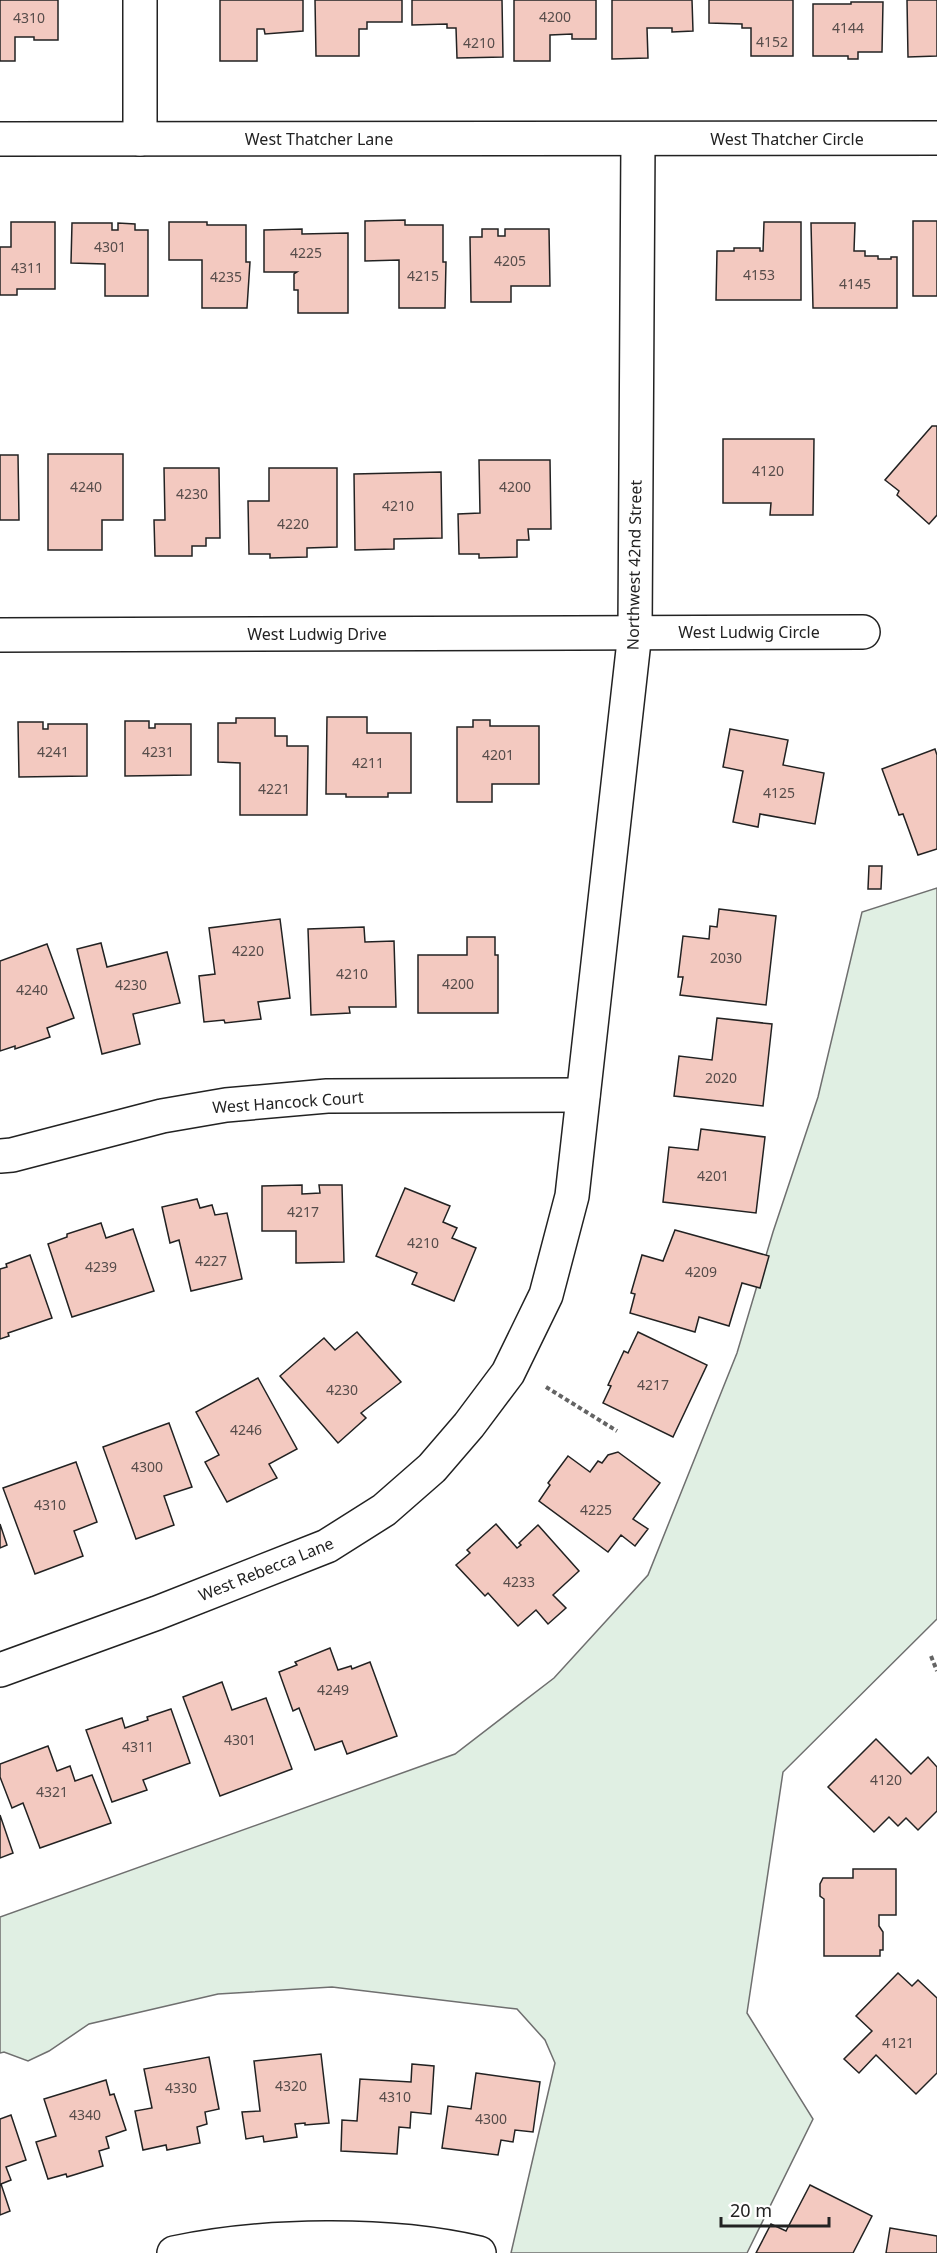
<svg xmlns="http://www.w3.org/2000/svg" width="937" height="2253" viewBox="0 0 937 2253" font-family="'Noto Sans',sans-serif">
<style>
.green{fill:#e0efe3;stroke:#6f6f6f;stroke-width:1.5}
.building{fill:#f3c9c0;stroke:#222;stroke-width:1.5}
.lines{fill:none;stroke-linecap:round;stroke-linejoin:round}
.minor-casing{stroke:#222;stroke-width:36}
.path{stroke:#646464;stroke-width:4;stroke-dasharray:4.5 3;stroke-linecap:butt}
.minor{stroke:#fff;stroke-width:33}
.labels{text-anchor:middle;stroke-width:4.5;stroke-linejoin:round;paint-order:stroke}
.number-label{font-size:14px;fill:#564c4a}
.street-label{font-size:16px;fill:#222;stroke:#fff}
</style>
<rect width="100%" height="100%" fill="#fff"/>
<path class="green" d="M937 888V1619L783 1772 747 2013 813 2119 747 2253H511L555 2063 545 2040 517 2009 332 1987 218 1994 89 2024 49 2051 28 2061 4 2052 0 2053V1917L455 1754 554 1678 648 1575 737 1353 773 1232 818 1097 862 912Z"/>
<g class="building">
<path d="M0 0H58V40H34V37H15V61H0Z"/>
<path d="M220 0H303V31L265 34 264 29H257V61H220Z"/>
<path d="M315 0H402V22H367V29H359V56H316Z"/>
<path d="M412 0H502L503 57 457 58 456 28H447V24L412 25Z"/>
<path d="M514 0H596V39H572V34L550 35V61H514Z"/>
<path d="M612 0H692L693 31 672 32V28H647L648 58 612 59Z"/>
<path d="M709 0H793V56H751V28H742V24L709 23Z"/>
<path d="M907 0H937V56L908 57Z"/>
<path d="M851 2H883L882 52H858V59H848V56H813V4H851Z"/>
<path d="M405 220V225H443V262H446L445 308H399V260L365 261V221Z"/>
<rect x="913" y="221" width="24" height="75"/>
<path d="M11 222H55V289H17V295H0V247H11Z"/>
<path d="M169 222H207V225H246V262H250L247 308H202V260H169Z"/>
<path d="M764 222H801V300H716L717 251H734V248H760V251H763Z"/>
<path d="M72 223H112V230H118V223L135 224V230H148V296H105V264L71 263Z"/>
<path d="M811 223H855L854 251H865V256H878V259H891V257H897V308H813Z"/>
<path d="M302 229V234L348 233V313H298V290H294V274L297 272H264V230Z"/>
<path d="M482 229H498V236H505V229H549L550 286H511V302H471L470 237H482Z"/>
<path d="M932 426H937V515L929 524 897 495 899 491 885 480Z"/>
<path d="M723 439H814L813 515H770L771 503H723Z"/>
<path d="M48 454H123V520H102V550H48Z"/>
<path d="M0 455H18L19 520H0Z"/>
<path d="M479 460H550L551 529H528L529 540H517V557L479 558V554H459L458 514 480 513Z"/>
<path d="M164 468H219L220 538H206V546H192V556H155L154 520H165Z"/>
<path d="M269 468H337V547L307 548V557L270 558V554H249L248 501H269Z"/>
<path d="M441 472 442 538 394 539V549L355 550 354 474Z"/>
<path d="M327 717H367V733H411V793H388V797H346V794H326Z"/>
<path d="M236 718H275V736H287V746H308L307 815H240V763L218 762V723H236Z"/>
<path d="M473 720H490V726H539V784H492V802H457V727H473Z"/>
<path d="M125 721H149V728H155V724H191V775L125 776Z"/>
<path d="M18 722H43V729H48V724H87V776L19 777Z"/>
<path d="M730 729 788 740 783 765 824 773 815 824 760 814 758 827 733 822 743 771 723 767Z"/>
<path d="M935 749 937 755V849L918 855 903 814 899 815 882 769Z"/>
<path d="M869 866H882L881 889H868Z"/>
<path d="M719 909 776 916 766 1005 680 995 683 977H678L683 936 709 939 710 926 717 927Z"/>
<path d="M280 919 290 998 258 1002 261 1019 225 1023 224 1020 204 1022 199 976 215 974 209 928Z"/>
<path d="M364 927 365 942 394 941 396 1007H349L350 1013 311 1015 308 929Z"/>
<path d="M467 937H495V955H498V1013H418V955H467Z"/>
<path d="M101 943 107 967 167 952 180 1003 133 1014 140 1044 102 1054 77 949Z"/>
<path d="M47 944 74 1018 47 1028 50 1037 15 1049V1046L0 1051V961Z"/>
<path d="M717 1018 772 1024 763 1106 674 1096 679 1056 712 1060Z"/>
<path d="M701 1129 765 1137 756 1213 663 1202 669 1147 698 1150Z"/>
<path d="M302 1185V1194L320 1193 319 1185H342L344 1262 296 1263V1231H262V1186Z"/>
<path d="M405 1188 450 1206 443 1222 457 1228 452 1238 476 1248 454 1301 412 1284 417 1273 376 1256Z"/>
<path d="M197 1199 200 1208 212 1205 215 1215 227 1213 242 1279 191 1291 179 1240 170 1243 162 1207Z"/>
<path d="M101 1223 106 1238 133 1229 154 1291 72 1317 48 1244 67 1237V1234Z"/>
<path d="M675 1230 769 1256 760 1288 742 1283 729 1326 699 1317 695 1332 630 1313 635 1294 631 1293 642 1255 663 1261Z"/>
<path d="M30 1255 52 1318 8 1333 9 1336 0 1339V1269L7 1267 6 1264Z"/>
<path d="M357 1332 401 1382 361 1413 366 1418 338 1443 280 1376 324 1338 335 1350Z"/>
<path d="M638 1332 707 1365 673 1437 603 1403 611 1386 608 1385 624 1351 628 1353Z"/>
<path d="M258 1378 297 1449 269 1464 277 1478 227 1502 205 1462 219 1455 196 1412Z"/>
<path d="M169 1423 192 1487 164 1496 174 1525 136 1539 103 1447Z"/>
<path d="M618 1452 660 1483 633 1519 648 1529 635 1546 621 1535 608 1552 539 1501 550 1485 548 1483 568 1456 590 1472 598 1461 602 1463 608 1455Z"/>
<path d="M76 1462 97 1522 74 1531 83 1556 35 1574 3 1488Z"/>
<path d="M0 1524 7 1545 0 1548Z"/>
<path d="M496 1524 517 1548 521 1545 519 1543 538 1525 579 1571 553 1595 566 1608 548 1624 536 1610 518 1626 488 1593 485 1596 456 1565 470 1553 467 1550Z"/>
<path d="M330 1648 338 1670 351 1666 352 1669 370 1662 397 1736 347 1754 342 1741 315 1750 299 1708 293 1711 279 1672 297 1665 295 1662Z"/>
<path d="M222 1682 232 1710 266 1698 292 1769 220 1796 183 1697Z"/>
<path d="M171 1709 190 1763 143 1780 147 1790 112 1802 86 1730 122 1718 125 1728 148 1720 147 1717Z"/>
<path d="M876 1739 911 1774 928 1757 937 1767V1811L918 1830 906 1818 898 1826 889 1817 874 1832 828 1787Z"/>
<path d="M48 1746 57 1771 70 1766 75 1781 92 1775 111 1823 40 1848 23 1803 12 1808 0 1777V1764Z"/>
<path d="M0 1815 13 1853 0 1858Z"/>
<path d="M853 1869H896V1915H879V1926L883 1932V1950H880V1956H824V1899L820 1896V1884L823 1878H853Z"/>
<path d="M898 1973 912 1986 918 1980 937 1998V2073L916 2094 876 2055 859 2073 844 2059 872 2031 856 2016Z"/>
<path d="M321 2054 329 2123 305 2125V2123L295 2124 297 2137 264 2142 263 2136 246 2139 242 2112 260 2111 254 2061Z"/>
<path d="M209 2057 219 2109 205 2112 207 2124 197 2127 200 2143 167 2150 166 2145 143 2150 135 2111 152 2108 144 2069Z"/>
<path d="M412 2064 434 2066 431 2114 411 2112 410 2128 399 2127 397 2154 341 2151 342 2120 357 2121 360 2079 411 2082Z"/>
<path d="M476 2073 540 2082 533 2132 515 2130 513 2142 501 2140 498 2155 442 2148 448 2106 471 2109Z"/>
<path d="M106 2080 110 2095 114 2094 126 2130 106 2137 109 2148 99 2151 103 2166 67 2177 66 2174 48 2179 36 2142 56 2136 44 2099Z"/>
<path d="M11 2115 26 2160 6 2167 11 2180 1 2184 10 2211 0 2215V2119Z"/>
<path d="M810 2185 872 2216 853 2253H756L771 2224 786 2231Z"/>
<path d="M890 2228 937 2236V2253H886Z"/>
</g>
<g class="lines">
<g class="minor-casing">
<g id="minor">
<path d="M0 139 937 138"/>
<path d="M140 139V0"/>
<path d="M0 635 863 632"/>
<path d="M0 1156 12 1155 162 1116 226 1105 327 1096 583 1095"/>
<path d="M0 1670 157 1613 327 1546 384 1510 432 1468 469 1425 508 1373 546 1295 572 1196 635 632 638 140"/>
<path d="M174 2253C264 2234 389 2232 479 2253"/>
</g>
</g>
<g class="path">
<path d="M546 1387 617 1431"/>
<path d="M931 1656 937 1671"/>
</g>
<use href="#minor" class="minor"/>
</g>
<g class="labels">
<g class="number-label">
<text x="555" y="22">4200</text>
<text x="29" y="23">4310</text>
<text x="848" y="33">4144</text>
<text x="772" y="47">4152</text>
<text x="479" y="48">4210</text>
<text x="110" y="252">4301</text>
<text x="306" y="258">4225</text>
<text x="510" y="266">4205</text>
<text x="27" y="273">4311</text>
<text x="759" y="280">4153</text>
<text x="423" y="281">4215</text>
<text x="226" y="282">4235</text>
<text x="855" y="289">4145</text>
<text x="768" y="476">4120</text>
<text x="86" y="492">4240</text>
<text x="515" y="492">4200</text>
<text x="192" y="499">4230</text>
<text x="398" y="511">4210</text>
<text x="293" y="529">4220</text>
<text x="53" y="757">4241</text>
<text x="158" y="757">4231</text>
<text x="498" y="760">4201</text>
<text x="368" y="768">4211</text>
<text x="274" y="794">4221</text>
<text x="779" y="798">4125</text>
<text x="248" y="956">4220</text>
<text x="726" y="963">2030</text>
<text x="352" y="979">4210</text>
<text x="458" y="989">4200</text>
<text x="131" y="990">4230</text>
<text x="32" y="995">4240</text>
<text x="721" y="1083">2020</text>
<text x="713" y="1181">4201</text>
<text x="303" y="1217">4217</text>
<text x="423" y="1248">4210</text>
<text x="211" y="1266">4227</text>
<text x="101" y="1272">4239</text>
<text x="701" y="1277">4209</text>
<text x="653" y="1390">4217</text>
<text x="342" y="1395">4230</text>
<text x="246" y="1435">4246</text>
<text x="147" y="1472">4300</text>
<text x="50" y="1510">4310</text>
<text x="596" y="1515">4225</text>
<text x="519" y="1587">4233</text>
<text x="333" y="1695">4249</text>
<text x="240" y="1745">4301</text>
<text x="138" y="1752">4311</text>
<text x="886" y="1785">4120</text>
<text x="52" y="1797">4321</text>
<text x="898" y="2048">4121</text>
<text x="291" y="2091">4320</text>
<text x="181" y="2093">4330</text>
<text x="395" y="2102">4310</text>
<text x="85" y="2120">4340</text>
<text x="491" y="2124">4300</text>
</g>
<g class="street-label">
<text x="319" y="145">West Thatcher Lane</text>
<text x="787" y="145">West Thatcher Circle</text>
<text transform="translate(634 565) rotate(-89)" y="6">Northwest 42nd Street</text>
<text x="749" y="638">West Ludwig Circle</text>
<text x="317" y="640">West Ludwig Drive</text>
<text transform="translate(288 1102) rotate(-4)" y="6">West Hancock Court</text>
<text transform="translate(266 1569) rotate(-22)" y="6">West Rebecca Lane</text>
</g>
</g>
<path d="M721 2217v9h108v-9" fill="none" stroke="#222222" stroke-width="3"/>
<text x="730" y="2217" font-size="18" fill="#222222" stroke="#ffffff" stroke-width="4.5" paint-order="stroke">20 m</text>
</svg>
